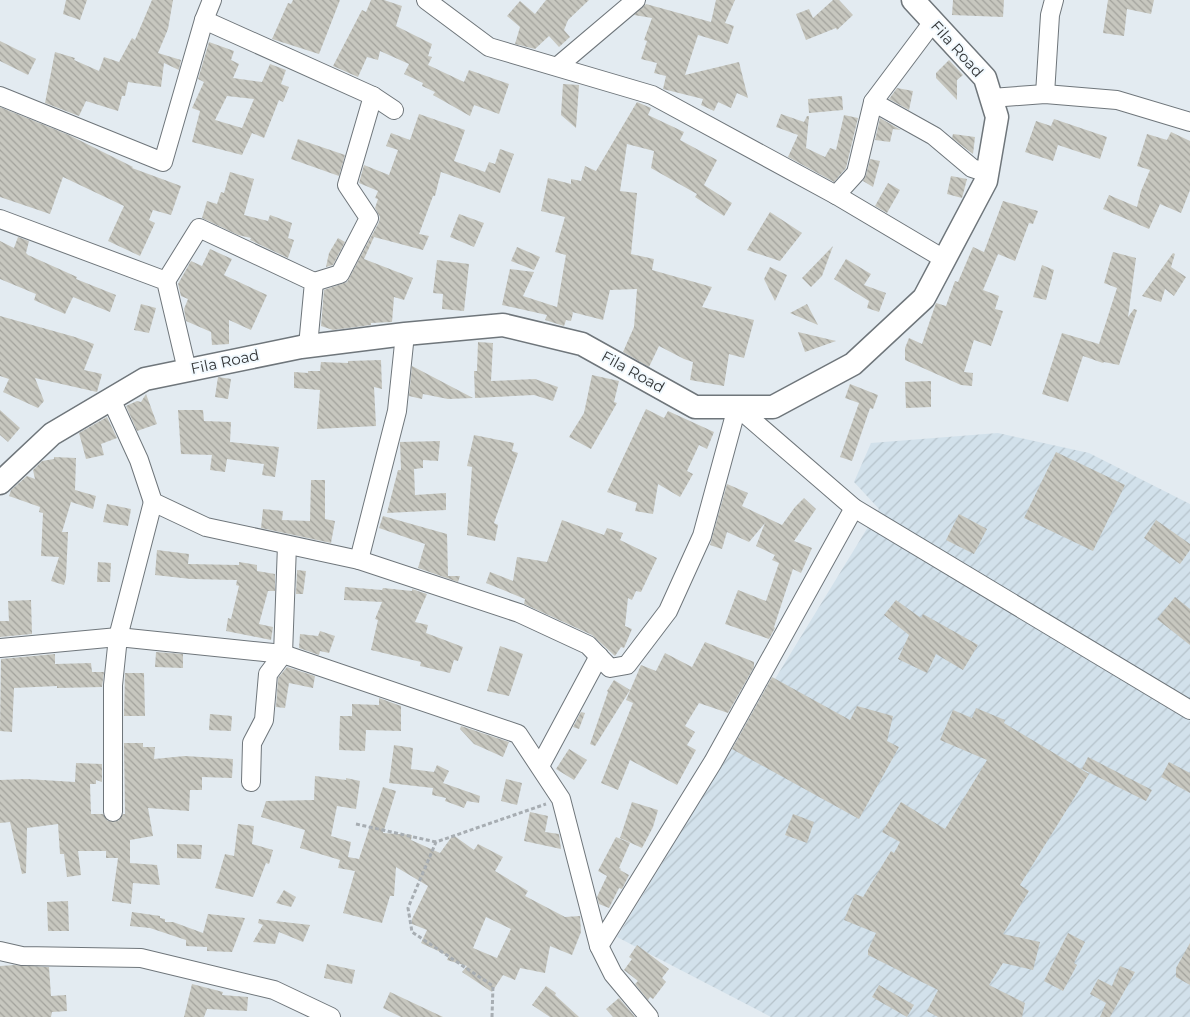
<svg xmlns="http://www.w3.org/2000/svg" width="1190" height="1017" viewBox="0 0 1190 1017" font-family="Montserrat,sans-serif">
<style>
.industrial{fill:url(#industrial-furrows)}
.building{fill:url(#building-back-hatch);fill-rule:evenodd}
.lines{fill:none;stroke-linecap:round;stroke-linejoin:round}
.minor-casing{stroke:#6f767b;stroke-width:20}
.tertiary-casing{stroke:#6f767b;stroke-width:25}
.path{stroke:#a7adb2;stroke-width:3;stroke-dasharray:4 2.5;stroke-linecap:butt}
.minor{stroke:#fff;stroke-width:18}
.tertiary{stroke:#fff;stroke-width:22}
.labels{text-anchor:middle;stroke-width:4;stroke-linejoin:round;paint-order:stroke}
.street-label{font-size:15px;fill:#323537;stroke:#f1f9fe}
</style>
<defs>
<pattern id="industrial-furrows" width="10" height="10" patternUnits="userSpaceOnUse" patternTransform="scale(1.25)"><rect width="10" height="10" fill="#d2e1eb"/><path d="M-1 1l2-2M0 10L10 0M9 11l2-2" fill="none" stroke="#b5c2ca"/></pattern>
<pattern id="building-back-hatch" width="6" height="6" patternUnits="userSpaceOnUse" patternTransform="scale(1.25)"><rect width="6" height="6" fill="#c7c7bf"/><path d="M-1 5l2 2M0 0l6 6M5-1l2 2" fill="none" stroke="#a2a29c"/></pattern>
</defs>
<rect width="100%" height="100%" fill="#e3ebf1"/>
<path class="industrial" d="M998 433 1089 453 1190 504V1017H771L617 937 879 509 854 482 871 443Z"/>
<g class="building">
<path d="M66 0H87L80 20 63 14Z"/>
<path d="M152 0H173L168 29 158 53 181 60 179 70 164 63 161 87 128 82 125 96H122L118 111 86 101 79 116 45 103 55 52 75 58 74 60 99 71 104 57 119 62 132 38 135 40Z"/>
<path d="M293 0H340L319 54 272 39 288 3 291 4Z"/>
<path d="M371 0H384L402 6 396 26 432 44 428 56 432 57 428 65 464 82 469 70 509 84 499 114 474 105 470 116 433 95 435 92 422 86 423 83 404 74 409 64 380 51 378 60 367 57 358 77 333 66 362 10 366 12Z"/>
<path d="M546 0H589L568 20 564 30 570 37 559 47 549 36 535 49 515 44 520 27 507 16 520 1 535 14Z"/>
<path d="M716 0H735L725 23 734 26 728 44 698 35 685 75 739 62 748 98 737 93 731 108 718 102 714 111 701 105 703 99 663 89 666 76 654 73 657 63 641 59 647 41 644 40 652 18 634 15 646 4 711 22Z"/>
<path d="M833 0H839L853 15 837 30 836 28 806 40 796 14 809 9 813 18Z"/>
<path d="M953 0H1004L1003 17 952 15Z"/>
<path d="M1108 0H1154L1151 14 1127 9 1124 36 1103 33Z"/>
<path d="M0 41 36 59 28 75 0 61Z"/>
<path d="M209 42 234 51 231 60 239 64 233 78 262 82 270 64 286 70 281 84 289 87 283 102 279 100 264 138 252 133 242 155 192 142 200 111 192 108 204 82 198 79ZM227 96 254 99 242 128 215 120Z"/>
<path d="M949 60 963 75 957 80V100L936 78V73Z"/>
<path d="M563 84 579 85 576 128 561 115Z"/>
<path d="M897 88 913 91 909 110 889 99Z"/>
<path d="M842 96 843 110 809 113 808 99Z"/>
<path d="M637 102 651 108 648 115 684 132 680 140 717 160 704 185 732 203 724 216 695 197 697 194 651 168 654 151 627 144 620 191 637 193 631 254 654 259 652 270 712 287 702 307 754 320 744 358 729 354 724 386 690 380 693 362 684 359 659 346 649 367 623 352 634 327 637 289 610 290 603 320 572 312 573 313 571 321 566 320 564 326 545 320 547 315 502 305 510 269 534 272 523 296 557 307 566 255 555 252 565 217 541 211 548 178 571 184V179L581 181 585 166 596 171Z"/>
<path d="M0 107 69 135 133 167 132 168 181 186 171 215 153 210 149 220 155 223 140 256 108 241 124 206 63 177 50 214 0 197Z"/>
<path d="M419 114 465 130 454 161 485 172 489 162 495 164 500 149 514 154 500 193 441 172 435 196H433L419 234 429 236 423 250 374 237 364 259 413 278 404 300 394 297 392 322 371 323V325L333 330 321 326 324 290 347 282 379 222 380 217 375 208 378 199 375 198 378 191 359 183 364 165 389 175 398 150 386 146 391 133 410 140Z"/>
<path d="M781 114 804 122 807 116H809L806 148 825 157 830 148 836 150 844 115 858 118 846 168 834 182 788 157 798 135 776 127Z"/>
<path d="M880 118 901 130 893 129 890 142 875 140Z"/>
<path d="M1054 119 1107 137 1100 159 1058 145 1053 161 1025 152 1036 121 1051 126Z"/>
<path d="M1171 132 1190 141V190L1181 213 1160 204 1149 229 1103 209 1109 195 1137 207 1141 191 1150 170 1137 166 1147 134 1167 140Z"/>
<path d="M953 134 975 137 973 154 952 138Z"/>
<path d="M298 139 345 155 339 176 291 159Z"/>
<path d="M870 159 880 161 873 187 863 181 866 175Z"/>
<path d="M230 172 254 179 244 215 268 221 270 215 292 223 288 238 294 240 288 258 250 240 251 238 238 235 202 218 207 201 217 204 221 192 224 193Z"/>
<path d="M951 176 967 179 962 198 947 194Z"/>
<path d="M888 183 900 190 887 213 875 206Z"/>
<path d="M1003 201 1038 211 1033 224 1029 223 1015 261 998 254 983 290 999 296 995 309 1003 311 991 346 974 340 964 372 973 373 972 386 961 385 905 360V348L909 338 922 344 936 303 946 306 955 281 958 282 973 247 984 252Z"/>
<path d="M770 212 802 233 780 261 747 250Z"/>
<path d="M459 214 484 223 474 247 450 237Z"/>
<path d="M18 237 29 241 26 253 28 255 77 277 76 279 116 295 110 312 73 297 65 314 34 300 36 294 0 279V241L14 248Z"/>
<path d="M338 238 345 242 333 265 326 267 329 253Z"/>
<path d="M833 246 822 276 811 287 802 278Z"/>
<path d="M517 247 540 257 534 270 511 261Z"/>
<path d="M210 249 232 259 224 275 267 295 251 330 229 320V344L212 345 211 332 186 321 184 309 188 299 181 296 178 284 191 261 202 266Z"/>
<path d="M1113 252 1136 258 1128 317 1134 309 1137 310 1119 365 1104 362 1103 363 1083 356 1068 402 1042 394 1062 333 1099 344 1117 288 1104 283Z"/>
<path d="M1173 253 1175 254 1171 267 1186 277 1174 296 1165 289 1161 302 1142 296Z"/>
<path d="M846 259 871 274 864 285 886 293 879 312 867 308 869 301 834 279Z"/>
<path d="M437 260 469 264 464 311 442 309 443 294 433 293Z"/>
<path d="M1042 265 1054 270 1046 300 1033 297Z"/>
<path d="M770 267 787 275 775 301 764 279Z"/>
<path d="M141 304 156 308 149 333 134 330Z"/>
<path d="M807 304 818 325 790 313Z"/>
<path d="M0 316 75 337 94 344 84 370 102 374 97 392 35 378 44 401 38 408 3 392 9 379 0 376Z"/>
<path d="M798 332 836 341 805 352Z"/>
<path d="M478 342 493 343 491 381 535 379 558 387 553 401 534 395 475 398 474 371H477Z"/>
<path d="M381 360 382 389 374 387 376 426 317 429 320 390 294 388V372L308 373V371H320L321 362 348 363V361Z"/>
<path d="M412 366 473 398 448 399 423 394 422 399 409 396Z"/>
<path d="M592 375 619 381 614 402 617 403 591 449 569 437 584 413Z"/>
<path d="M218 377 231 379 228 399 215 397Z"/>
<path d="M931 381V407L906 408 905 382Z"/>
<path d="M850 384 878 395 873 409 870 408 852 461 840 457 859 403 845 398Z"/>
<path d="M146 394 157 424 137 431 126 406 137 401 141 402Z"/>
<path d="M646 409 664 418 668 411 714 432 707 449 699 445 687 471 693 474 680 497 658 484 653 514 635 511 637 503 607 492Z"/>
<path d="M0 410 20 428 8 442 0 435Z"/>
<path d="M178 410H203L204 421 231 422 230 442 279 447 275 477 262 475 264 464 227 459 225 472 210 470 212 455 181 454Z"/>
<path d="M107 417 117 438 101 444 104 455 86 459 79 433Z"/>
<path d="M474 435 514 443 512 451 518 453 494 523 498 525 495 541 467 535 472 467 467 466Z"/>
<path d="M440 441 438 461 423 460V468L414 469 415 495 446 493V510L387 513 398 470H401L400 442Z"/>
<path d="M1056 452 1125 485 1093 551 1024 518Z"/>
<path d="M54 457 76 458 75 490 96 496 93 509 71 502 62 532H68L66 578 64 585 51 581 59 557 41 556 43 513 39 512 40 507 9 496 11 490 27 476 35 479 33 470 42 461 54 459Z"/>
<path d="M311 480H325V519L335 521 331 543 261 528 263 509 283 511 282 520 310 521Z"/>
<path d="M727 484 748 493 742 506 782 525 795 507 804 498 816 509 794 541 812 548 801 573 793 569 774 627 775 628 769 639 725 624 738 590 766 601 779 563 772 560 775 555 756 546 765 523 749 542 727 532 722 549 710 545Z"/>
<path d="M107 504 131 509 128 526 103 522Z"/>
<path d="M959 514 987 529 974 554 946 540Z"/>
<path d="M383 516 447 534 448 576H460L458 582 418 568 425 544 379 528Z"/>
<path d="M562 520 604 535 607 528 623 533 620 540 657 558 641 592 636 591 632 600 628 598 625 626 632 629 624 648 621 647 615 656 592 635 524 604 525 599 486 583 490 572 513 581 517 557 547 562Z"/>
<path d="M1156 520 1190 544V550L1180 564 1144 538Z"/>
<path d="M157 550 189 554 188 564 239 565V562L257 565V571L275 574V591H268L259 624 273 627 271 640 226 631 228 618 231 619 239 586 236 585 237 580 191 579 155 575Z"/>
<path d="M98 562 111 563 110 582H97Z"/>
<path d="M297 570 306 571 303 594H296Z"/>
<path d="M345 587 382 590 383 588 412 591V589L427 594 415 622 428 625 426 633 463 647 458 661 454 660 450 673 420 666 421 662 371 650 378 620 375 619 382 602 344 600Z"/>
<path d="M1175 597 1190 609V645L1157 619Z"/>
<path d="M31 600 32 634 0 637V621H9L8 601Z"/>
<path d="M896 600 921 618 923 614 978 645 963 670 936 654 927 673 898 659 909 635 884 615Z"/>
<path d="M320 631 335 636 329 653 320 651 319 655 299 648 300 634 318 636Z"/>
<path d="M705 642 754 662V667L728 713 699 703 685 726 695 732 687 745 696 750 677 785 630 760 618 790 601 783 633 703 626 700 641 665 656 671 665 653 692 667Z"/>
<path d="M500 646 523 654 509 696 487 691Z"/>
<path d="M156 652 183 654V668L155 667Z"/>
<path d="M55 654V664L91 663 92 672H104L102 687 57 688V686L14 688 12 732 0 731 1 659Z"/>
<path d="M287 667 315 676 313 688 289 683 285 708 276 707 278 678Z"/>
<path d="M125 673H144L145 716H124Z"/>
<path d="M772 677 850 720 857 706 893 716 887 741 899 747 859 819 732 749Z"/>
<path d="M614 680 630 690 595 746 590 744 608 692 607 691Z"/>
<path d="M379 698 401 706V731L366 730 365 751 339 750 340 716H352V704L379 705Z"/>
<path d="M976 708 1005 720 1004 723 1089 774 1020 885 1029 891 1003 934 1040 942 1033 970 1003 963 989 985 1025 1003 1022 1017H938L927 1011 938 990 868 955V950L876 933 844 920 855 894 863 897 891 851 894 853 900 842 882 832 901 802 945 829 987 760 940 740 953 710 972 718Z"/>
<path d="M581 712 585 713 579 729 573 727Z"/>
<path d="M210 714 232 716 231 731 209 730Z"/>
<path d="M461 726 509 742 503 757 474 744 460 729Z"/>
<path d="M124 743H143V747H155L154 759 185 756 233 759 232 778 202 777V790H190L189 811 148 808 153 836 130 840V863L157 865 160 885 133 883 131 904 112 901 118 858H106V851H78L81 875 67 877 64 854H60L58 824 27 828 26 873 22 874 10 822 0 823V780L26 779 75 782 76 763 102 764V782L96 780V784H90L91 814H103L108 821H118L123 814H125Z"/>
<path d="M394 745 413 748 411 769 434 772 437 765 449 771 443 783 480 796 479 803 467 801 464 808 445 801 446 798 432 795 433 788 389 783Z"/>
<path d="M569 749 587 760 574 780 556 769Z"/>
<path d="M1088 757 1152 790 1146 801 1082 769Z"/>
<path d="M1169 762 1190 773V793L1161 777Z"/>
<path d="M315 776 346 780V778L360 781 356 809 337 806 331 836 351 842 348 857 359 859 383 787 396 791 383 833 412 835 411 840 440 853 453 835 474 850 478 844 503 857 495 871 528 891 525 896 565 917 580 916 581 932 572 955 550 946 545 973 520 968 515 980 503 975 492 992 462 972 467 966 447 960 449 956 421 943 427 930 412 924V919L428 886 396 867 394 896H390L382 923 343 913 355 871 338 868 340 860 300 848 305 830 261 817 266 801 314 800ZM486 917 511 929 497 958 473 948Z"/>
<path d="M506 779 522 783 517 805 501 801Z"/>
<path d="M632 802 658 810 653 827 642 848 620 838Z"/>
<path d="M530 812 548 816 545 832 559 834 561 849 524 841Z"/>
<path d="M793 814 814 822 807 843 785 835Z"/>
<path d="M238 824 254 826 252 844 273 850 269 864 266 863 253 897 215 888 225 854 234 856Z"/>
<path d="M616 837 630 843 619 868 621 869 620 870 629 875 622 889 619 888 609 908 599 904 597 897 607 876 598 871Z"/>
<path d="M177 844 202 845 201 859 177 858Z"/>
<path d="M284 890 296 897 291 907 276 903Z"/>
<path d="M68 901 69 931H48L47 902Z"/>
<path d="M132 912 160 916V918L165 919V922H173L203 933 208 914 245 918 232 952 207 951V947L186 946V940L150 928 130 926Z"/>
<path d="M259 919 266 920 310 925 303 942 279 932 275 944 253 942 263 925 258 923Z"/>
<path d="M1068 933 1085 942 1074 963 1077 965 1063 991 1044 981Z"/>
<path d="M1190 943V985L1176 977V968Z"/>
<path d="M637 945 669 969 662 978 666 982 653 999 650 997 648 1000 635 984 638 981 624 970 632 959 629 957Z"/>
<path d="M327 964 355 970 352 984 324 978Z"/>
<path d="M15 965 49 967 51 996 66 995 67 1011 52 1012 51 1017H0V966Z"/>
<path d="M1120 966 1135 972 1110 1017H1100L1106 1003 1090 994 1098 979 1112 986Z"/>
<path d="M192 984 223 992 222 995 248 997 247 1011 207 1009 204 1017H184Z"/>
<path d="M879 985 914 1005 907 1017 872 997Z"/>
<path d="M546 986 556 993 555 995 579 1017H550L532 1005Z"/>
<path d="M390 992 443 1017H401L383 1008Z"/>
<path d="M619 998 635 1017H613L606 1009Z"/>
</g>
<g class="lines">
<g class="minor-casing">
<g id="minor">
<path d="M426 0 489 47 652 95 836 195 944 259"/>
<path d="M204 20 373 96 394 110"/>
<path d="M558 66 636 0"/>
<path d="M1045 94 1050 15 1054 0"/>
<path d="M0 96 163 162 204 20 212 0"/>
<path d="M991 98 1045 94 1117 100 1190 122"/>
<path d="M873 102 934 136 972 168 987 173"/>
<path d="M836 195 856 173 873 102 933 22"/>
<path d="M0 219 166 281 187 370"/>
<path d="M166 281 199 228 314 282 308 346"/>
<path d="M314 282 340 274 369 218 347 185 373 96"/>
<path d="M111 399 139 460 153 502 206 527 359 560 519 613 588 645 610 668 627 665 668 611 702 536 737 407 854 508 1190 710"/>
<path d="M359 560 397 411 405 334"/>
<path d="M0 648 118 637 283 654 518 734 561 799 599 946 613 974 649 1017"/>
<path d="M540 766 599 656"/>
<path d="M251 782 252 743 264 720 268 674 283 654 287 545"/>
<path d="M113 812V685L118 637 153 502"/>
<path d="M599 946 713 762 854 508"/>
<path d="M0 951 22 956 141 958 274 990 331 1017"/>
</g>
</g>
<g class="tertiary-casing">
<path id="tertiary" d="M0 483 52 434 145 379 301 347 405 334 503 325 582 344 695 407H773L853 364 924 298 986 181 997 117 985 78 913 0"/>
</g>
<g class="path">
<path d="M356 824 436 842"/>
<path d="M492 1017 493 986 412 932 408 908 436 842 546 804"/>
</g>
<use href="#minor" class="minor"/>
<use href="#tertiary" class="tertiary"/>
</g>
<g class="labels">
<g class="street-label">
<text transform="translate(957 49) rotate(48)" y="5">Fila Road</text>
<text transform="translate(225 362) rotate(-12)" y="5">Fila Road</text>
<text transform="translate(633 372) rotate(29)" y="5">Fila Road</text>
</g>
</g>
</svg>
